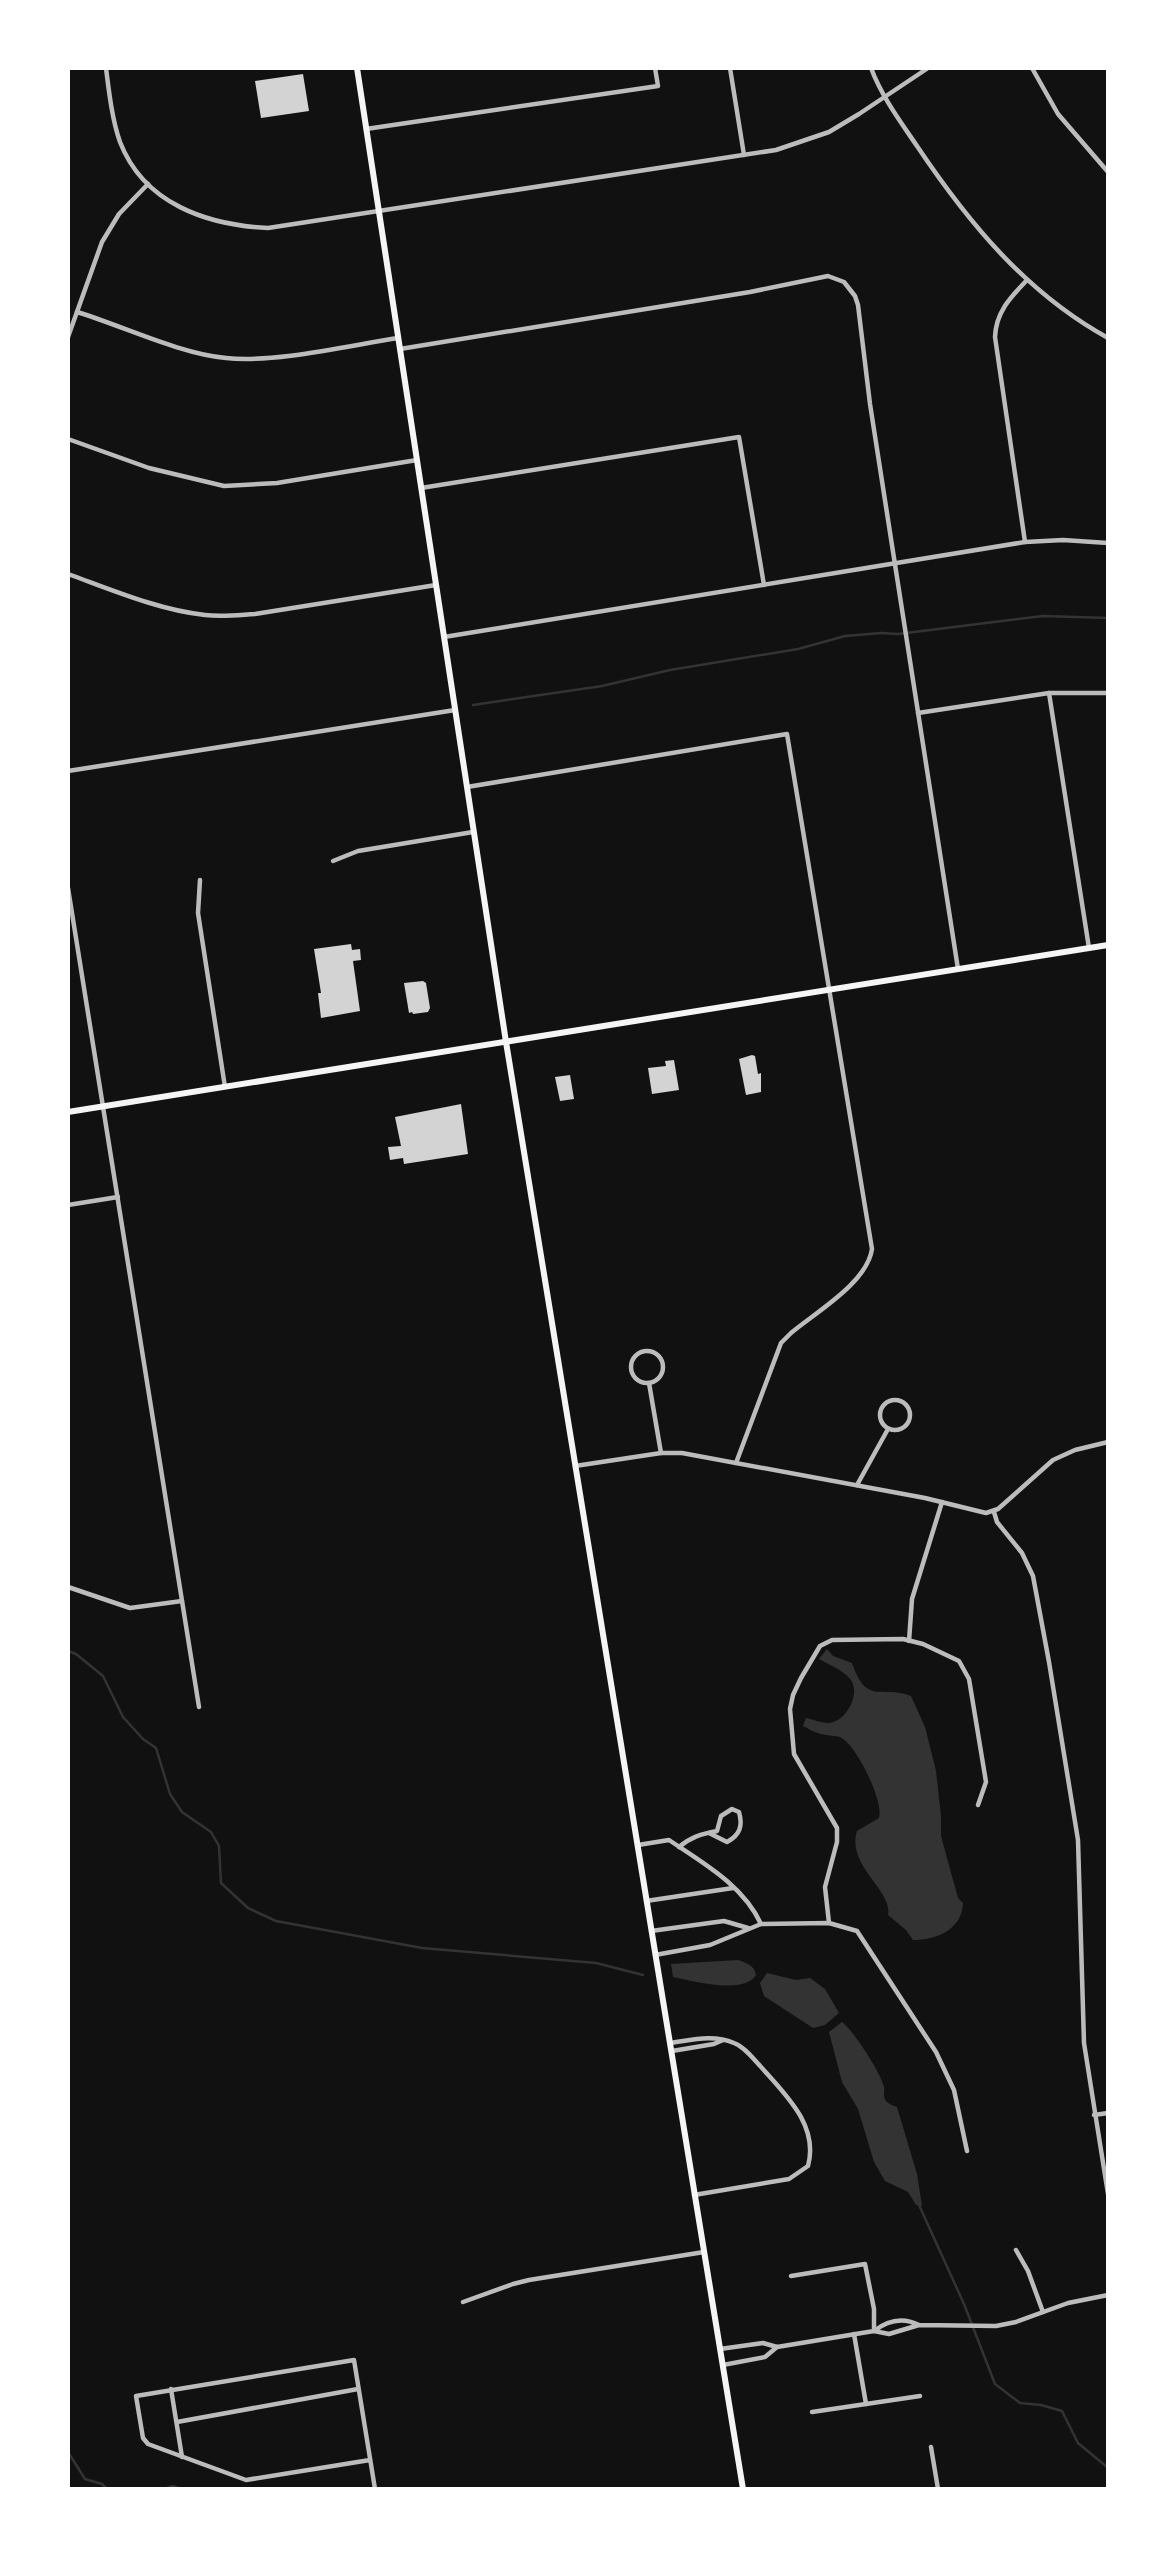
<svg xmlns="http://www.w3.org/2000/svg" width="1176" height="2557" viewBox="0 0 1176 2557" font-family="Mulish,sans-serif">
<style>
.water{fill:#333}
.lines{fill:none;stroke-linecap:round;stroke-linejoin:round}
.stream{stroke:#333;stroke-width:2.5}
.building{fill:#d3d3d3}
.minor{stroke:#bcbcbc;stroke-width:4.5}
.secondary{stroke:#f5f5f5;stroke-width:6}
</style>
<rect width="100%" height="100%" fill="#111"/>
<g class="water">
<path d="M827 1649 833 1656 852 1663C867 1707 881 1684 911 1696L925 1727 936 1771 941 1816V1836L958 1898 963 1903C962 1930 936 1940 913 1940L906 1930 888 1915C893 1890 846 1866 857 1831L879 1818C884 1801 856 1744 840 1737 833 1735 825 1736 818 1733 813 1732 808 1728 803 1726L806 1718C812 1719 821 1723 828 1723 845 1723 861 1695 851 1680 845 1671 828 1664 819 1659Z"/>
<path d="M738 1960C747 1963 754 1965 756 1975 744 1995 693 1981 673 1977L671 1964Z"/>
<path d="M767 1973 796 1980 810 1978 825 1989 839 2013 825 2025 813 2028 764 1996 760 1983Z"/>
<path d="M842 2022C853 2030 881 2073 884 2087 885 2092 882 2097 887 2102 888 2103 895 2107 897 2107L917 2174 922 2206 916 2205 908 2192 885 2181 874 2162 858 2109 842 2082 829 2032Z"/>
</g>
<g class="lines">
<g class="stream">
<path d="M473 705 602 686 670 670 798 649 845 636 881 633 898 634 1043 616 1108 618"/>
<path d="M68 1651 76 1654 103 1676 123 1717 143 1739 156 1748 170 1794 182 1812 211 1832 219 1846 221 1883 248 1908 276 1921 422 1948 596 1963 643 1975"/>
<path d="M919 2205 964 2304 995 2384 1020 2403 1041 2405 1062 2411 1078 2443 1107 2467 1108 2482"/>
<path d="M68 2452 85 2479 102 2484 107 2489"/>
<path d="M164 2489 173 2486 180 2489"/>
</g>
</g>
<g class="building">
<path d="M303 74 309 111 261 118 255 81Z"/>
<path d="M351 944 352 950 360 949 361 960 353 961 360 1011 321 1018 318 993H321L314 949Z"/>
<path d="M423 981 426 983 430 1008 428 1012 413 1014 412 1012 409 1013 404 983Z"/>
<path d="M752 1055 755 1056 758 1074 761 1073V1092L746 1095 739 1059Z"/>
<path d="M674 1060 679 1090 652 1094 648 1068 666 1066 665 1061Z"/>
<path d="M570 1075 574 1099 560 1101 555 1077Z"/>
<path d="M461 1104 468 1154 404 1164 403 1158 390 1160 388 1147 401 1146 395 1117Z"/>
</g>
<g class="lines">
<g class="minor">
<path d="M106 68C109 92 112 119 120 142 144 204 207 225 268 228L776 150 829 132 859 114 928 68"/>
<path d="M730 68 744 155"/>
<path d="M871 68C882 97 900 121 917 146 968 222 1026 293 1108 338"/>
<path d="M1032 68 1058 114 1108 172"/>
<path d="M366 129 658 86 655 68"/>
<path d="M77 312C123 326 180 354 226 358 276 363 347 346 398 338"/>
<path d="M68 337 102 242 119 214 148 184"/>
<path d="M400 349 750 292 828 276 844 282 855 296 858 305 870 404 958 969"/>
<path d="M68 439 149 468 224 486 277 483 417 460"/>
<path d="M421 488 739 437 764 585"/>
<path d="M1025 542 995 337C996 312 1010 298 1027 280"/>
<path d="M68 574C112 590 159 610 205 615 222 617 238 615 255 614L436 585"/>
<path d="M444 637 1025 542 1063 540 1108 543"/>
<path d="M1049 693 1089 948"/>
<path d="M918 713 1049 693H1108"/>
<path d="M68 771 455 710"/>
<path d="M467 787 787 734 872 1249C867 1283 816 1312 791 1333L781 1343 736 1463"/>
<path d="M333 861 358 851 473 832"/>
<path d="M200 880 198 913 225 1087"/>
<path d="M68 888 199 1707"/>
<path d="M68 1205 118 1197"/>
<circle cx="647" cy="1367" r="16"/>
<path d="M649 1383 661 1453"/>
<circle cx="895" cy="1415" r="15"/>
<path d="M575 1466 661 1453H682L925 1498 986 1513 998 1509 1053 1460 1075 1450 1108 1442"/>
<path d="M857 1485 888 1429"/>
<path d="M994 1512 997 1522 1022 1553 1033 1576 1049 1662 1078 1840 1084 2043 1108 2194"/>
<path d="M68 1587 130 1608 182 1601"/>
<path d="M909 1641 912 1599 942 1502"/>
<path d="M638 1845 669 1840C703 1863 743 1885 761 1924"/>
<path d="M679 1847C691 1837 701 1834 717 1831L721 1816 732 1809 739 1812C743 1826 740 1835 727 1842L709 1833"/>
<path d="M646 1901 733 1888"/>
<path d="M829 1923 825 1887 837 1842V1828L794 1754 790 1709 793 1695 801 1678 820 1646 832 1640 903 1639 923 1644 959 1661 969 1679 986 1782 978 1805"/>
<path d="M651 1931 724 1921 748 1928"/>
<path d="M655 1955 710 1945 761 1924 829 1923 857 1931 936 2052 954 2090 967 2151"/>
<path d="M670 2043C692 2040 713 2034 734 2043 745 2047 754 2060 762 2068 786 2095 819 2126 808 2166L789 2179 694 2195"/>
<path d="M672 2051 714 2044 723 2040"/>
<path d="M1094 2115 1108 2113"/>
<path d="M1016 2250 1028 2271 1043 2312"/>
<path d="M463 2302 513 2284 529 2280 704 2252"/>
<path d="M919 2325C903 2317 888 2320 874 2331L889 2334 919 2325 996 2326 1016 2322 1068 2303 1108 2295"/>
<path d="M854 2334 866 2404"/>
<path d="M720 2349 763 2343 777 2347 874 2331V2309L865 2264 791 2276"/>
<path d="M723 2365 765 2357 777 2347"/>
<path d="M171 2389 182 2457"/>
<path d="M812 2412 920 2396"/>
<path d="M177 2422 358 2389"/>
<path d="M931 2447 938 2489"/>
<path d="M370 2460 246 2480 148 2444 143 2438 136 2396 354 2360 375 2489"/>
</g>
<g class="secondary">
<path d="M357 68 506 1042 743 2489"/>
<path d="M68 1112 1108 945"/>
</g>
</g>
<rect width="1176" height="2557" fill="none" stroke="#ffffff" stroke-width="140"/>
</svg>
